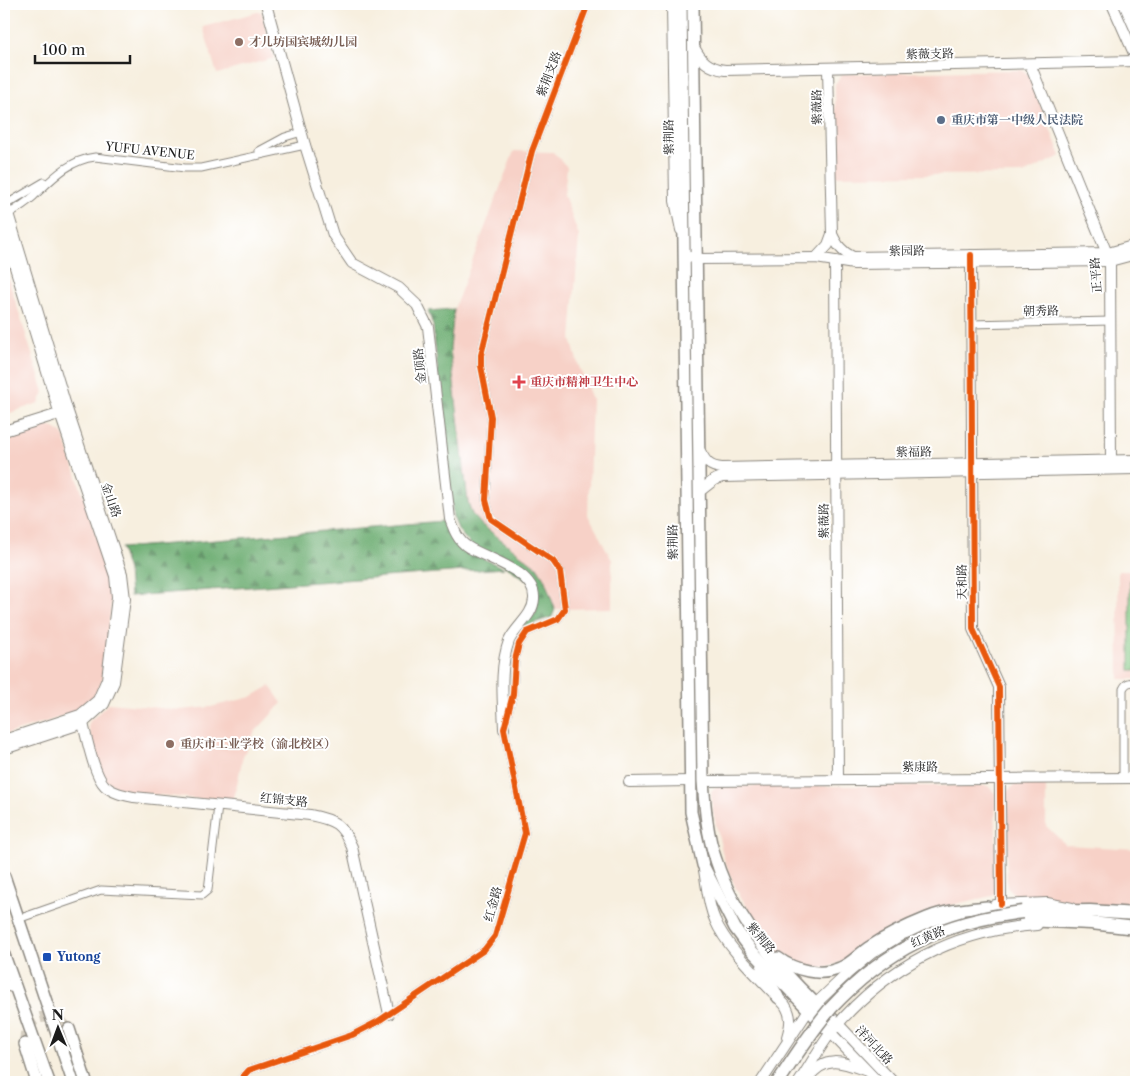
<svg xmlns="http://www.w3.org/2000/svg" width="1140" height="1086" viewBox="0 0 1140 1086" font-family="'Libre Caslon Text','Noto Serif SC',serif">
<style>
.built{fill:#f7d1c7}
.forest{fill:url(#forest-firs);stroke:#436446}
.pitch{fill:#83c882;stroke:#50724f}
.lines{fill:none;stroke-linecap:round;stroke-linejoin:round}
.primary-tunnel{stroke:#d6cfc2;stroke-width:11;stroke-dasharray:11 5.5;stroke-linecap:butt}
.street-casing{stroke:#8a867e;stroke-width:9}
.secondary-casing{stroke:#8a867e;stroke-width:12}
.primary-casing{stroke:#8a867e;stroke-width:14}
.highway-casing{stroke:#8a867e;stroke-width:15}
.street{stroke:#fff;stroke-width:7}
.secondary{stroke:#fff;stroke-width:10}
.primary{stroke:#fff;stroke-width:11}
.highway{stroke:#fff;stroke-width:12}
.highway-bridge-casing{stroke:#8a867e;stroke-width:15;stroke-linecap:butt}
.highway-bridge{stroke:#fff;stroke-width:12}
.cycleway-casing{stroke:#fff;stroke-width:9}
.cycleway{stroke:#e8590c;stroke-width:6}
.education-dot{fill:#8d6e63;stroke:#fff;stroke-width:2}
.service-dot{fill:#5c6f8a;stroke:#fff;stroke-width:2}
.health-dot{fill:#e0444e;stroke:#fff;stroke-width:2}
.transit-dot{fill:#1a4fb4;stroke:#fff;stroke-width:2}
.labels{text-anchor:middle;stroke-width:4;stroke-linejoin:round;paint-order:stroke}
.education-label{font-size:12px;font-weight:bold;fill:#785e54;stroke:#fff;text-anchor:start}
.street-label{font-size:12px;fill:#1c1c1c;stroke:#fff}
.service-label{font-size:12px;font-weight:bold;fill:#4e5e75;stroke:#fff;text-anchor:start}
.health-label{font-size:12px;font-weight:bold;fill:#be3a42;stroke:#fff;text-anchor:start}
.transit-label{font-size:12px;font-weight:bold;fill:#164399;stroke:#fff;text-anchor:start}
</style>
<defs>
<pattern id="forest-firs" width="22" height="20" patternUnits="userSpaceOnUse" patternTransform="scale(1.25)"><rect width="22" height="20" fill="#6aac70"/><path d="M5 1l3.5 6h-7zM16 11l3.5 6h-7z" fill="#568b5b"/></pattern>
</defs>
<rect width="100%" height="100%" fill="#fff"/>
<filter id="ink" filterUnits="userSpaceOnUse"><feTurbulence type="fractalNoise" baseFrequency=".02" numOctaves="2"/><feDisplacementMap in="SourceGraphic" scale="10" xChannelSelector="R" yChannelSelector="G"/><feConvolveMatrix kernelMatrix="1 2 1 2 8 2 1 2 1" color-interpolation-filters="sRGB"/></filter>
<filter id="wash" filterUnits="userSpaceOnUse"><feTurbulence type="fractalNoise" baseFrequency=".0096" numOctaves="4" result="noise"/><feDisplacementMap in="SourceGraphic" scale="20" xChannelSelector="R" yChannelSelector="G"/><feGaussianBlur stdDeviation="1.12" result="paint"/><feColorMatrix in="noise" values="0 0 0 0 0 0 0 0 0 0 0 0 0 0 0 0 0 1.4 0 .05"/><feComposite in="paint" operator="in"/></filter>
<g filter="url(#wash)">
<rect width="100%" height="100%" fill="#f7efdf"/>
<g class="built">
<path d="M261 11 274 58 217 74 203 27Z"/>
<path d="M1021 70 1028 74 1061 156 1023 174 836 176 835 84 843 74Z"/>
<path d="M514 151 553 152 567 167 564 195 579 236 571 339 578 364 592 399 588 515 612 560V608L555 609 549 589 482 525 472 514 468 502 450 349 454 309Z"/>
<path d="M4 265 44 392 39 403 4 415Z"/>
<path d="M46 426 54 428 63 434 110 578 112 596 103 678 96 696 80 711 4 735V438L37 427Z"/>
<path d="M1118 571H1136V679H1119Z"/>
<path d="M270 686 282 703 254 733 243 756 233 803 134 792 120 789 108 783 101 772 88 726 90 721 109 703 180 710 211 707 251 697Z"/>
<path d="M1046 784V826L1066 845 1136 849V906L1120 908 1091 905 1051 898 1016 896 1007 887 1006 792 1014 785Z"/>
<path d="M717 786H988L995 793 997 890 992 896 955 904 923 914 842 962 827 967H813L801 966 781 955 759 926 736 889 723 856 713 811 711 791Z"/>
</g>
<g class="forest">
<path d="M454 309 450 349 468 502 472 514 482 525 537 567 544 578 555 609 552 617 537 622 524 629 522 626 536 613 537 597 532 583 470 544 459 531 453 517 433 325 428 311Z"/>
<path d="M443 521C459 552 474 554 504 568L130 596 128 571 121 548Z"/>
</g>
<rect class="pitch" x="1130" y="580" width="6" height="90"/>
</g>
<g filter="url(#ink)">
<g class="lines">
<path class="primary-tunnel" d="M25 1044C25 1040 25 1035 26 1032 34 1010 57 1015 69 1029"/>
<g class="street-casing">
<g id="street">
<path d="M259 151 285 137 302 132"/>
<path d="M5 205 44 182"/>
<path d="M8 214C17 209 26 203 34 196 52 179 69 160 95 157L185 168H201L305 145"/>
<path d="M971 324 1111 321"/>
<path d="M1123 779V689C1126 683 1129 682 1136 682"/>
<path d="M18 919 101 890 202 895 208 890 218 806"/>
<path d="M238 1082 249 1070 352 1035 377 1022 484 950 495 936 525 833 504 729 513 694 515 660 519 644 527 632 558 619 565 609 560 571 553 561 491 519 486 500 491 417 481 366V355L532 151 588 4"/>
</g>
</g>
<g class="secondary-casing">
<g id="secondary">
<path d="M266 4 305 145 333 235 352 263 399 288 417 305 428 327 450 519C454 530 458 541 468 547 487 559 536 571 534 599 533 616 516 626 509 641 499 668 503 700 504 729"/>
<path d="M672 4 675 201 681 230"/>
<path d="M1112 4 1136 58"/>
<path d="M1124 4 1136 31"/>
<path d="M694 47C701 61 709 68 725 70L1136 61"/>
<path d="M1030 64 1110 261 1111 465"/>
<path d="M4 200 66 406 122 574 125 599 114 682 104 704 83 723 4 749"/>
<path d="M4 231 58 408 115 576 117 597 107 679 98 700 80 715 4 740"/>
<path d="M832 234C837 245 842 252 853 257L1108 253 1136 245"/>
<path d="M971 255 973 629 999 687 1001 904"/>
<path d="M690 257 696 259 816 258 854 264 1110 261 1136 254"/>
<path d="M816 258 828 245 832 234 828 69"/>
<path d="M835 261 838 780"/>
<path d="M4 431 65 412"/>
<path d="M700 451C706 462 709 467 722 468L1136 460"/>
<path d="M700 491 714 480 722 477 1136 469"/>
<path d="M81 716C86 733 93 774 105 786 113 793 124 795 134 797L310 815C335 820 342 824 352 847L389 1014"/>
<path d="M703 781 1136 778"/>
<path d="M629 782 690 781"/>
<path d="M704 870C707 887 708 905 715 920 727 949 763 981 785 1005 792 1016 791 1024 787 1037"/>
<path d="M995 905 1047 903 1072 908"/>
<path d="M4 985 16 988"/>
<path d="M838 1024 893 1082"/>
<path d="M831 1033 878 1082"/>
<path d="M808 1078C826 1054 843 1062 867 1071"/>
<path d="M761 1082 808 1011 847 974 872 953 903 934 959 914"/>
<path d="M799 1082C810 1065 820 1047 832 1031 885 967 955 930 1037 925"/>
</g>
</g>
<g class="primary-casing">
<g id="primary">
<path d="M681 4 691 812 703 865 735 928 752 951 831 1033"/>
<path d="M693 4 703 781C705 807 707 835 716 860 736 924 789 981 838 1024"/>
<path d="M4 876 73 1082"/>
<path d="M4 955 49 1082"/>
<path d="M778 958C794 970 820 977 840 968 851 964 859 954 868 948 886 936 907 926 927 918 947 910 966 909 987 907"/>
<path d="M762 968 778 997"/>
<path d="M69 1029 86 1082"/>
<path d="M25 1044 37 1082"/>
</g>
</g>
<g class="highway-casing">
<g id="highway">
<path d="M1023 912 1090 911 1136 914"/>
<path d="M1025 920 1091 923 1136 928"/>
</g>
</g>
<use href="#street" class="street"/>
<use href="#secondary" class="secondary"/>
<use href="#primary" class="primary"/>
<use href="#highway" class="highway"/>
<g class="highway-bridge-casing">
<path id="highway-bridge" d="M778 1082C795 1057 811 1031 831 1008 886 949 944 921 1023 912"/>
</g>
<use href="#highway-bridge" class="highway-bridge"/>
<g class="cycleway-casing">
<g id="cycleway">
<path d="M971 255 973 629 999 687 1001 904"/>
<path d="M238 1082 249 1070 352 1035 377 1022 484 950 495 936 525 833 504 729 513 694 515 660 519 644 527 632 558 619 565 609 560 571 553 561 491 519 486 500 491 417 481 366V355L532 151 588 4"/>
</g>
</g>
<use href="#cycleway" class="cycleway"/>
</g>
</g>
<g class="education-dot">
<circle cx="239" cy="42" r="5"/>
<circle cx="170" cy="744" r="5"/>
</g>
<circle class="service-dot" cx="941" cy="120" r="5"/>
<path class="health-dot" d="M516.5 374.5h5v5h5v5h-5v5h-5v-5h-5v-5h5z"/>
<rect class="transit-dot" x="42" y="952" width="10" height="10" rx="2.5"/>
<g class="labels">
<g class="education-label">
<text x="249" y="46">才儿坊国宾城幼儿园</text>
<text x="180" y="748">重庆市工业学校（渝北校区）</text>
</g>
<g class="street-label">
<text transform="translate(930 54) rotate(-1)" y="4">紫薇支路</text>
<text transform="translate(549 74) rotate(-69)" y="4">紫荆支路</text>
<text transform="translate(817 107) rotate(-91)" y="4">紫薇路</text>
<text transform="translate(669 137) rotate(-91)" y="4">紫荆路</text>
<text transform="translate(150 151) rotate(6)" y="4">YUFU AVENUE</text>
<text transform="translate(907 251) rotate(-1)" y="4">紫园路</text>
<text transform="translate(1096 275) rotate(-94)" y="4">正平路</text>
<text transform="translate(1041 311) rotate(-1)" y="4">朝秀路</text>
<text transform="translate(420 366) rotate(-96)" y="4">金顶路</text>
<text transform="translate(914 452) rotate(-1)" y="4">紫福路</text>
<text transform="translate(111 500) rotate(71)" y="4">金山路</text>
<text transform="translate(824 521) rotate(-90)" y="4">紫薇路</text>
<text transform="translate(673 542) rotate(-91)" y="4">紫荆路</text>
<text transform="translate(962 582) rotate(-90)" y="4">天和路</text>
<text x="920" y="771">紫康路</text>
<text transform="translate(284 800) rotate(6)" y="4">红锦支路</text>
<text transform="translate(493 904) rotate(-74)" y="4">红金路</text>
<text transform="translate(928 937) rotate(-23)" y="4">红黄路</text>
<text transform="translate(761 938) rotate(50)" y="4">紫荆路</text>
<text transform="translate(874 1045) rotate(47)" y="4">洋河北路</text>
</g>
<g class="service-label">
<text x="951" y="124">重庆市第一中级人民法院</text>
</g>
<g class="health-label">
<text x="530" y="386">重庆市精神卫生中心</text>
</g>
<g class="transit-label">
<text x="57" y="961">Yutong</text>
</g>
</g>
<rect width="1140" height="1086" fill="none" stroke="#fff" stroke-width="20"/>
<g transform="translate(58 1028) rotate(359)" stroke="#ffffff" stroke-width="4" paint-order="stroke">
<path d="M0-4L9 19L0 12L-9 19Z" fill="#1c1c1c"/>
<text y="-8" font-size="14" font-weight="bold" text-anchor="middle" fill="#1c1c1c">N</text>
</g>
<path d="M35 55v8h95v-8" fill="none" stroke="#1c1c1c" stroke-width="2.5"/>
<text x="42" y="55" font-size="15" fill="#1c1c1c" stroke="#ffffff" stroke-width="4" paint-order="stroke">100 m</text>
</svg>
